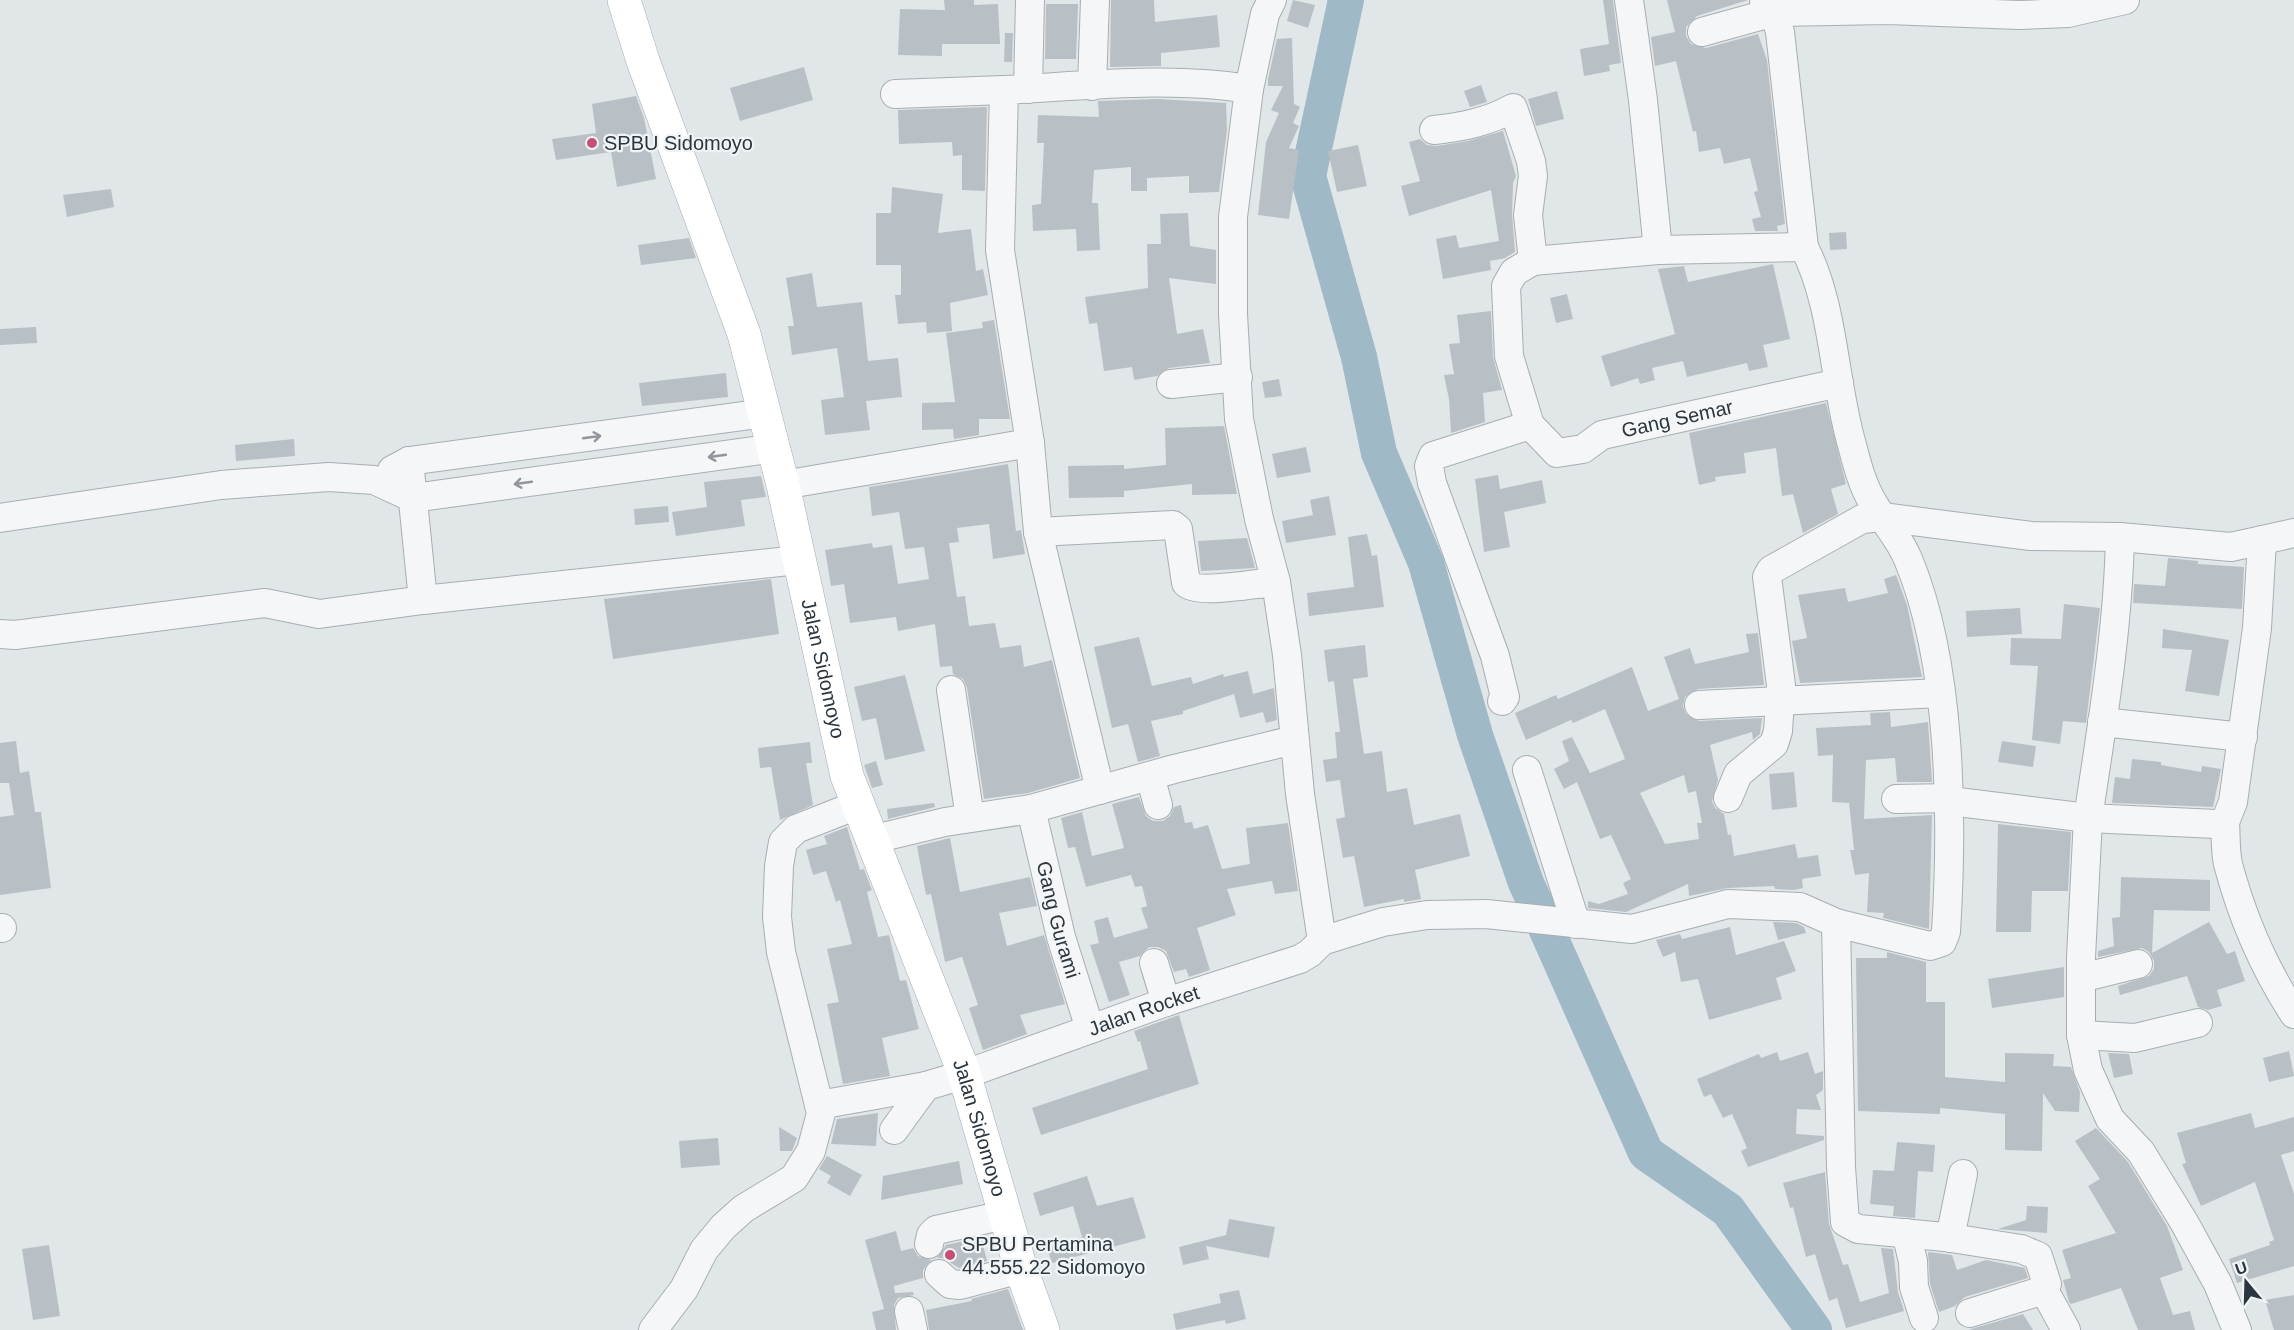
<svg xmlns="http://www.w3.org/2000/svg" width="2294" height="1330" viewBox="0 0 2294 1330" font-family="Arial,sans-serif">
<style>
.lines{fill:none;stroke-linecap:round;stroke-linejoin:round}
.river{stroke:#9fb9c6;stroke-width:36}
.building{fill:#b9c0c5;fill-rule:evenodd}
.minor-casing{stroke:#a7aeb3;stroke-width:30}
.major-casing{stroke:#a2acb4;stroke-width:34}
.minor{stroke:#f4f6f7;stroke-width:28}
.major{stroke:#fff;stroke-width:33}
.oneway{stroke:#90969b}
.poi-dot{fill:#c45076;stroke:#f1f4f6;stroke-width:2}
.labels{text-anchor:middle;stroke-width:4.5;stroke-linejoin:round;paint-order:stroke}
.poi-label{font-size:20px;fill:#2b363f;stroke:#f1f4f6;text-anchor:start}
.street-label{font-size:20px;fill:#2b363f;stroke:#f1f4f6}
</style>
<rect width="100%" height="100%" fill="#e1e6e9"/>
<g class="lines">
<g class="river">
<path d="M1346 0 1308 176 1359 357 1379 453 1426 563 1475 735 1526 883 1539 911"/>
<path d="M1546 928 1646 1153 1728 1210 1814 1330"/>
</g>
</g>
<g class="building">
<path d="M944 0H974V5L998 4 1000 44H942V56L898 55 900 9 945 10Z"/>
<path d="M1111 0H1154L1155 22 1217 15 1220 47 1161 53V66L1110 67Z"/>
<path d="M1293 0 1315 5 1308 28 1287 21Z"/>
<path d="M1603 0H1613L1621 63 1609 65 1610 71 1584 76 1580 49 1609 44Z"/>
<path d="M1667 0H1748L1697 16 1686 27V36L1691 44 1706 48 1758 34 1767 60 1785 224 1777 226 1778 231H1755L1752 219 1761 217 1754 192 1758 191 1750 158 1724 164 1720 148 1699 152 1696 131 1693 132 1676 61 1655 66 1651 37 1675 32Z"/>
<path d="M1046 4H1078L1076 59H1045Z"/>
<path d="M1005 33H1013L1012 62H1004Z"/>
<path d="M1292 38 1294 104 1300 107 1293 123 1299 126 1289 148 1299 150 1289 219 1258 215 1266 142 1279 113 1271 110 1283 86H1268V79L1277 39Z"/>
<path d="M804 67 813 100 740 121 730 88Z"/>
<path d="M1481 85 1487 102 1470 107 1464 91Z"/>
<path d="M1557 91 1564 119 1536 126 1528 99Z"/>
<path d="M636 96 644 118 656 179 617 187 611 152 556 160 552 139 596 133 592 104Z"/>
<path d="M1158 99 1226 103 1227 130 1219 192 1189 193V176L1147 178V191H1131V167L1094 170 1092 203H1098L1100 250 1077 251 1076 229 1033 231 1032 205 1041 204 1044 143H1037L1038 115 1099 117 1098 101Z"/>
<path d="M987 107 985 191 962 190V155L953 156 952 142 899 144 898 110Z"/>
<path d="M1503 131 1516 176 1513 183 1512 213 1515 252 1505 258 1490 261 1491 270 1443 279 1436 239 1456 235 1459 248 1499 241 1491 190 1409 216 1401 186 1420 181 1409 142 1420 139 1427 145 1436 146 1468 141Z"/>
<path d="M1358 145 1367 186 1337 192 1328 151Z"/>
<path d="M892 187 943 194 938 233 971 229 976 271 983 269 988 295 950 303 952 331 927 333 926 322 898 324 895 295H901V265H876V213H891Z"/>
<path d="M111 189 114 207 67 217 63 195Z"/>
<path d="M1188 213 1190 246 1216 250V284L1169 278 1177 334 1203 329 1210 363 1169 368 1157 376 1134 380 1132 367 1104 371 1097 323 1089 324 1085 297 1148 288 1147 244H1161L1160 214Z"/>
<path d="M1846 232 1847 249 1830 250 1829 233Z"/>
<path d="M689 238 696 258 641 265 638 245Z"/>
<path d="M1773 264 1790 339 1763 345 1768 367 1749 371 1747 363 1687 377 1683 361 1652 368 1655 380 1640 384 1638 378 1611 387 1601 356 1675 334 1658 269 1684 266 1688 282Z"/>
<path d="M812 273 817 307 862 302 868 361 898 358 902 397 866 401 870 430 825 435 821 400 844 397 837 348 792 355 788 326H794L786 278Z"/>
<path d="M1567 294 1573 319 1556 323 1550 298Z"/>
<path d="M1491 311 1493 357 1502 390 1483 393 1485 422 1451 433 1449 399 1444 375 1454 374 1449 344 1460 343 1457 315Z"/>
<path d="M994 320 1010 419H979V435L954 439 953 429 922 430V403L955 402 946 333 983 328 982 322Z"/>
<path d="M36 327 37 343 0 345V329Z"/>
<path d="M726 373 728 397 642 406 639 383Z"/>
<path d="M1279 379 1282 396 1265 398 1262 382Z"/>
<path d="M1826 403 1846 484 1831 489 1838 514 1803 533 1793 494 1782 496 1776 448 1744 453 1746 473 1715 477 1716 481 1699 485 1689 433Z"/>
<path d="M1224 426 1237 494 1192 495V484L1124 491V497L1069 498 1068 466 1124 465V469L1166 465 1165 428Z"/>
<path d="M294 439 295 456 236 461 235 445Z"/>
<path d="M1306 447 1311 472 1277 478 1272 454Z"/>
<path d="M1008 464 1016 531 1021 530 1025 554 993 559 989 524 957 528 959 542 949 543 957 597 965 596 969 626 995 623 1000 648 1021 645 1024 667 1052 660 1080 778 1028 793 984 799 967 688 963 679 953 674 952 666 940 667 935 624 898 631 896 617 850 623 844 584 831 586 825 550 872 543 873 548 892 545 898 584 929 579 924 547 905 549 899 512 872 516 869 487Z"/>
<path d="M1498 475 1500 489 1542 480 1546 503 1504 512 1510 547 1484 552 1475 479Z"/>
<path d="M761 476 766 497 741 500 745 526 676 536 672 512 707 507 704 482Z"/>
<path d="M1329 496 1336 535 1286 543 1282 521 1313 515 1310 500Z"/>
<path d="M668 506 669 522 635 525 634 509Z"/>
<path d="M1367 534 1372 556 1377 555 1384 607 1309 616 1307 593 1354 587 1348 537Z"/>
<path d="M1247 538 1255 568 1201 571 1198 541Z"/>
<path d="M2168 558 2198 561V564L2244 567 2242 609 2133 603 2134 584 2165 586Z"/>
<path d="M1896 575 1907 605 1922 677 1800 683 1792 641 1807 638 1798 595 1845 588 1848 602 1888 593 1884 579Z"/>
<path d="M771 579 779 634 613 659 604 599Z"/>
<path d="M2064 604 2100 608 2086 723 2063 721 2060 744 2032 740 2038 666 2010 665 2011 638 2061 639Z"/>
<path d="M2020 608 2022 634 1967 637 1966 611Z"/>
<path d="M2163 629 2229 640 2219 696 2185 691 2192 650 2162 648Z"/>
<path d="M1758 633 1764 685 1698 689 1685 697 1683 706 1686 714 1699 721 1762 718 1760 734 1753 740 1752 732 1710 745 1718 780 1712 801 1715 808 1724 814 1728 835 1731 834 1734 856 1795 844 1798 858 1818 855 1821 876 1802 879 1803 888 1794 890 1775 889 1774 886 1728 888 1689 896 1688 884 1626 912 1588 908V901L1599 904 1628 894 1623 883 1631 879 1611 835 1600 839 1577 782 1564 789 1554 769 1569 761 1562 741 1572 737 1590 773 1625 759 1605 709 1573 723 1571 720 1526 740 1515 713 1556 695 1558 699 1632 667 1648 711 1679 699 1664 657 1690 648 1695 664 1749 652 1746 634ZM1684 775 1688 793 1696 791 1702 823H1697L1699 839 1665 844 1640 793Z"/>
<path d="M1139 637 1152 686 1191 677 1193 684 1223 674 1224 677 1248 671 1253 694 1274 688 1277 720 1266 723 1263 712 1240 718 1234 694 1183 711V714L1151 721 1160 756 1138 762 1128 724 1112 728 1094 647Z"/>
<path d="M1365 645 1368 677 1353 679 1364 754 1382 751 1387 792 1407 788 1414 825 1460 814 1470 856 1415 870 1421 899 1404 902V899L1364 907 1354 856 1343 858 1336 819 1345 817 1340 780 1326 782 1323 760 1337 758 1335 732H1340L1334 681 1328 682 1324 650Z"/>
<path d="M905 675 925 751 885 760 876 718 862 721 854 687Z"/>
<path d="M1890 712 1891 727 1928 722 1932 782H1897L1895 758 1866 760 1864 819 1932 815 1929 929 1883 918 1884 913 1867 912 1869 873 1855 875 1850 850H1854L1849 803 1832 802 1833 755 1818 756 1816 728 1871 725 1870 713Z"/>
<path d="M16 741 20 773 29 771 35 812H41L51 888 0 895V817L14 815 9 783H0V743Z"/>
<path d="M2002 741 2036 746 2033 767 1998 762Z"/>
<path d="M810 742 812 763H806L813 805 780 820 771 767 760 768 758 748Z"/>
<path d="M2132 759 2161 762V765L2201 772 2202 766 2221 769 2213 807 2112 803 2115 777 2130 779Z"/>
<path d="M876 761 883 785 872 788 864 765Z"/>
<path d="M1794 772 1797 807 1772 810 1769 774Z"/>
<path d="M1139 797 1146 816 1153 821H1163L1170 816 1174 807 1181 805 1185 823 1192 822 1194 829 1208 825 1222 869 1250 864 1246 828 1288 823 1298 891 1275 894 1272 881 1227 889 1236 915 1197 928 1210 970 1189 977 1186 969 1174 972 1166 951 1158 947H1149L1140 956 1119 962 1130 995 1109 1002 1090 945 1099 943 1094 921 1108 917 1114 938 1148 928 1141 908 1147 906 1142 886 1135 887 1131 875 1086 887 1075 847 1068 848 1061 818 1082 812 1092 856 1124 848 1112 804Z"/>
<path d="M934 803 935 807 888 819 887 809Z"/>
<path d="M1998 824 2071 832 2068 891H2032L2031 932H1996Z"/>
<path d="M847 827 860 870 864 869 872 890 867 892 878 937 889 935 900 981 906 980 919 1029 882 1038 890 1076 843 1084 827 1004 839 1002 827 949 852 944 840 900 836 902 826 871 813 875 806 850 827 844 824 836Z"/>
<path d="M950 838 960 892 1030 877 1037 906 999 913 1007 946 1044 935 1065 1004 1020 1015 1027 1034 983 1050 969 1008 978 1005 962 957 945 962 931 894 926 895 917 846Z"/>
<path d="M2121 877 2210 880V911L2154 910 2152 953 2209 922 2227 954 2235 951 2245 981 2217 990 2222 1006 2208 1010 2198 1007 2187 976 2120 995 2118 986 2149 976 2154 969V961L2149 952 2142 948 2098 957V951L2114 946 2112 918 2120 917Z"/>
<path d="M1773 922 1796 923 1804 927 1806 933 1778 940Z"/>
<path d="M1730 927 1736 955 1784 941 1796 971 1776 978 1782 999 1709 1020 1698 979 1681 982 1675 952 1663 957 1656 940 1680 934 1682 939Z"/>
<path d="M1887 952 1926 962V1002H1945V1077L2005 1082V1053L2054 1054 2053 1066 2071 1067 2080 1092 2079 1112 2055 1111 2043 1093 2042 1151 2005 1150V1114L1940 1108V1114L1858 1111 1856 958H1887Z"/>
<path d="M2064 967V997L1992 1008 1988 979Z"/>
<path d="M1179 1015 1199 1084 1041 1135 1032 1108 1148 1069 1140 1041 1138 1042 1134 1031Z"/>
<path d="M2289 1051 2294 1076 2269 1082 2263 1058Z"/>
<path d="M1777 1052 1780 1061 1808 1052 1815 1074 1823 1071V1090L1816 1095 1821 1110 1797 1109 1796 1134 1824 1136V1140L1748 1167 1741 1151 1747 1148 1732 1114 1723 1118 1711 1094 1704 1097 1697 1079 1759 1054 1761 1058Z"/>
<path d="M2108 1053 2129 1054 2133 1074 2114 1078Z"/>
<path d="M878 1113 876 1146 831 1144 837 1119Z"/>
<path d="M2251 1113 2255 1128 2294 1117V1151L2281 1155 2294 1194V1266L2237 1283 2229 1259 2270 1245 2269 1242 2274 1240 2255 1182 2201 1206 2182 1164 2186 1163 2177 1133Z"/>
<path d="M779 1127 797 1138 792 1151H780Z"/>
<path d="M2096 1128 2128 1162 2167 1226 2183 1270 2160 1278 2173 1315 2190 1311 2195 1330H2138L2121 1288 2071 1304 2069 1302 2063 1280 2071 1278 2062 1250 2116 1233 2088 1186 2100 1179 2075 1141Z"/>
<path d="M718 1138 720 1165 681 1168 679 1141Z"/>
<path d="M1897 1142 1935 1145 1933 1172 1918 1171 1915 1218 1893 1216 1894 1206 1870 1204 1873 1170 1894 1171Z"/>
<path d="M827 1156 862 1175 850 1196 827 1183 831 1176 819 1169Z"/>
<path d="M959 1161 963 1184 881 1200 883 1176Z"/>
<path d="M1825 1172 1829 1224 1843 1265 1848 1264 1860 1302 1889 1293 1881 1248 1893 1249 1898 1292 1904 1311 1846 1328 1837 1298 1829 1301 1815 1254 1806 1257 1793 1207 1790 1208 1783 1183Z"/>
<path d="M1087 1176 1097 1206 1133 1197 1146 1238 1052 1263 1047 1248 1082 1237 1073 1206 1040 1216 1033 1193Z"/>
<path d="M2027 1206 2048 1207 2047 1233 1998 1229 2026 1220Z"/>
<path d="M1229 1219 1275 1227 1269 1258 1206 1246 1209 1259 1183 1265 1179 1247 1226 1235Z"/>
<path d="M896 1231 901 1251 913 1248 918 1256 931 1260 923 1270V1278L894 1286 895 1293 913 1292 914 1295 898 1298 894 1305 896 1330H876L872 1312 884 1309 865 1240Z"/>
<path d="M981 1237 987 1261 959 1268 943 1258H937L946 1245Z"/>
<path d="M49 1245 60 1316 33 1320 22 1249Z"/>
<path d="M1928 1252 1952 1255 1957 1270 1986 1260 2025 1268 2028 1278 1965 1297 1955 1306 1939 1312 1930 1284Z"/>
<path d="M1008 1289 1023 1330H929L926 1310 972 1301 971 1299Z"/>
<path d="M1239 1290 1246 1319 1226 1324 1225 1320 1176 1330 1173 1314 1221 1303 1219 1294Z"/>
<path d="M2294 1295V1330H2274L2265 1300Z"/>
<path d="M2023 1314 2033 1330H1969L1971 1329Z"/>
</g>
<g class="lines">
<g class="minor-casing">
<g id="minor">
<path d="M1629 0 1643 100 1658 250 1804 247"/>
<path d="M1702 32 1774 12 1888 10 2019 15 2068 13 2125 0"/>
<path d="M1092 86 1095 0"/>
<path d="M1028 89 1030 0"/>
<path d="M1249 89 1265 14 1272 0"/>
<path d="M895 94 1004 90"/>
<path d="M1434 130C1462 127 1488 122 1513 108L1531 161 1533 176 1528 215 1533 261 1658 250"/>
<path id="s1" d="M1533 261 1514 272 1506 286 1509 356 1530 425 1557 453 1583 449 1602 435 1839 383"/>
<path d="M1171 384 1238 377"/>
<path d="M392 470 409 461 765 413"/>
<path d="M783 485 1030 443"/>
<path d="M0 518 221 485 329 477 374 480 413 498 775 448"/>
<path d="M1038 532 1173 525 1178 529 1186 583C1198 595 1257 583 1276 582"/>
<path d="M2120 537C2118 631 2102 725 2088 818L2216 824 2225 822 2233 802 2257 628 2262 540"/>
<path d="M423 600 798 560"/>
<path d="M0 634 15 635 265 603 319 614 423 600 409 461"/>
<path d="M951 690 970 818"/>
<path d="M1502 701 1505 697 1495 656 1432 483 1429 466 1433 456 1530 425"/>
<path d="M1699 705 1940 693"/>
<path d="M2102 722 2243 737"/>
<path d="M1527 770 1576 924"/>
<path d="M1150 776 1158 805"/>
<path d="M1100 790 1038 532 1030 443 1000 250 1004 90C1084 86 1170 76 1249 89L1233 217V314L1239 419 1259 519 1276 582 1287 655 1300 794 1322 941"/>
<path d="M1728 798 1738 774 1774 744 1778 731 1781 685 1767 577 1771 570 1862 519 1882 517 2031 536 2120 537 2231 547 2294 533"/>
<path d="M1896 799 1950 798"/>
<path d="M1950 801 2088 818 2081 957V1035L2088 1070 2110 1119 2141 1152 2184 1222 2218 1284 2237 1330"/>
<path id="s2" d="M1031 809 1061 937 1090 1029"/>
<path d="M2225 822C2226 835 2225 851 2228 864 2242 917 2264 968 2294 1014"/>
<path d="M870 840 945 822 1031 809 1174 769 1294 740"/>
<path d="M1836 923 1841 1167 1845 1222 1858 1229 1945 1237 2021 1249 2038 1256 2047 1284 2044 1290 1970 1313"/>
<path d="M0 928H2"/>
<path d="M1154 963 1166 1002"/>
<path d="M2081 978 2138 964"/>
<path d="M2081 1035 2135 1038 2198 1023"/>
<path d="M819 1105 926 1086"/>
<path id="s3" d="M894 1130 926 1086 963 1075 1166 1002 1300 959 1310 953 1322 941 1383 922 1427 915 1486 914 1632 929 1728 904 1800 907 1836 923 1930 946 1942 942 1946 932C1953 819 1952 664 1908 559 1899 537 1883 521 1872 501 1862 484 1857 464 1852 445 1833 380 1835 308 1804 247L1780 32 1774 12 1764 0"/>
<path d="M1906 1233 1913 1261 1914 1287 1924 1318"/>
<path d="M1950 1238 1963 1174"/>
<path d="M929 1244 931 1235 936 1230 1005 1215"/>
<path d="M939 1274 950 1284 960 1285 1021 1269"/>
<path d="M2044 1290 2066 1330"/>
<path d="M909 1311 913 1330"/>
<path d="M653 1330 684 1289 704 1250 723 1227 743 1209 794 1178 811 1151 821 1113 781 952 777 917 779 866 783 842 796 829 857 805"/>
</g>
</g>
<g class="major-casing">
<g id="major">
<path id="s4" d="M624 0 643 61 744 334 783 485 847 776 963 1070 1021 1269 1043 1330"/>
</g>
</g>
<use href="#minor" class="minor"/>
<use href="#major" class="major"/>
</g>
<defs><path id="oneway-shaft" d="M-6 0H5M1.5-3L5.5 0L1.5 3" fill="none" stroke-width="1.6" stroke-linecap="round" stroke-linejoin="round" transform="scale(1.5)"/></defs>
<g class="oneway">
<use href="#oneway-shaft" transform="translate(592 437) rotate(-8)"/>
<use href="#oneway-shaft" transform="translate(717 456) rotate(172)"/>
<use href="#oneway-shaft" transform="translate(523 483) rotate(172)"/>
</g>
<g class="poi-dot">
<circle cx="592" cy="143" r="6"/>
<circle cx="950" cy="1255" r="6"/>
</g>
<g class="labels">
<g class="poi-label">
<text x="604" y="150">SPBU Sidomoyo</text>
<text x="962" y="1251">SPBU Pertamina<tspan x="962" dy="23">44.555.22 Sidomoyo</tspan></text>
</g>
<g class="street-label">
<text dy="7" stroke="none"><textPath href="#s1" startOffset="346">Gang Semar</textPath></text>
<text dy="7" stroke="none"><textPath href="#s4" startOffset="699">Jalan Sidomoyo</textPath></text>
<text dy="7" stroke="none"><textPath href="#s2" startOffset="114">Gang Gurami</textPath></text>
<text dy="7" stroke="none"><textPath href="#s3" startOffset="285">Jalan Rocket</textPath></text>
<text dy="7" stroke="none"><textPath href="#s4" startOffset="1185">Jalan Sidomoyo</textPath></text>
</g>
</g>
<g transform="translate(2246 1282) rotate(341)" stroke="#f1f4f6" stroke-width="4.5" paint-order="stroke">
<path d="M0-4.5L10 22L0 15L-10 22Z" fill="#2b363f"/>
<text y="-9" font-size="16" font-weight="bold" text-anchor="middle" fill="#2b363f">U</text>
</g>
</svg>
